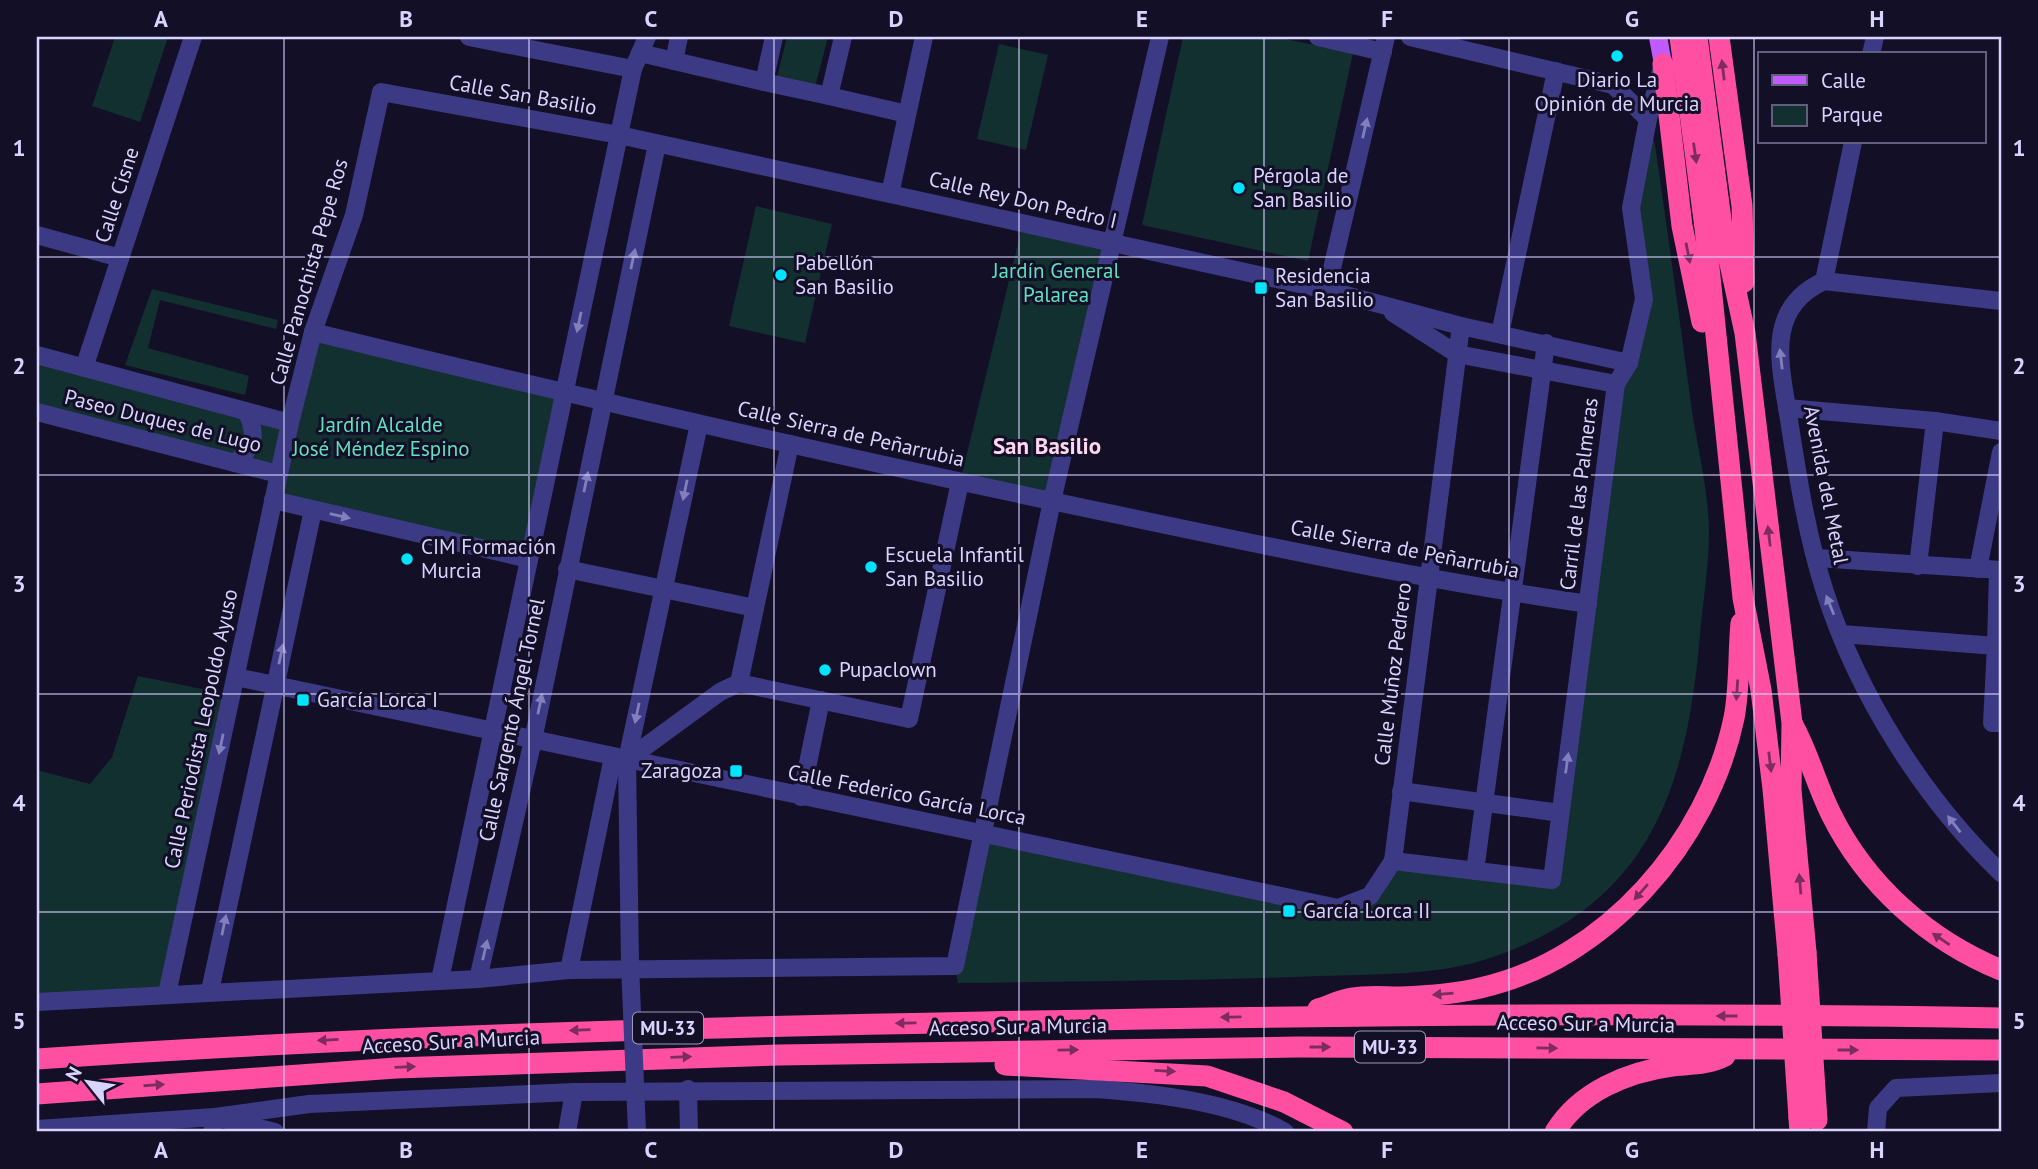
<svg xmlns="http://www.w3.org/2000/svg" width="2038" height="1169" viewBox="0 0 2038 1169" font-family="'PT Sans',sans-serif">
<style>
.green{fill:#12302f}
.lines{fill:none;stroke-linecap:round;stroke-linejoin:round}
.street{stroke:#3d3a85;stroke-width:18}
.primary{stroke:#c25bff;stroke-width:18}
.highway{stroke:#ff4fa3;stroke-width:21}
.street-bridge{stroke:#3d3a85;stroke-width:18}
.highway-bridge{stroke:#ff4fa3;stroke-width:21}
.oneway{fill:#7d2c5e}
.oneway2{fill:#837fbc}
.grid{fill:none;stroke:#d9d4ff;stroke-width:2;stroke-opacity:0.55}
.poi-dot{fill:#00e5ff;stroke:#130f26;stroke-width:2.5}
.labels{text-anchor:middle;stroke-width:6;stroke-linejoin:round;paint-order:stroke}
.shield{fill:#130f26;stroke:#9e99be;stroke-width:2}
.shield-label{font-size:19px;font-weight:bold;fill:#d9d4ff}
.poi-label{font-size:21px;fill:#d9d4ff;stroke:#130f26;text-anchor:start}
.street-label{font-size:21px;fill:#d9d4ff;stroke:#130f26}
.park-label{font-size:21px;fill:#5fe0c0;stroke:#130f26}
.neighbourhood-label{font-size:23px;font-weight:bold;fill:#ffd6f0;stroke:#130f26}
.neatline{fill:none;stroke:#d9d4ff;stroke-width:2.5}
.grid-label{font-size:23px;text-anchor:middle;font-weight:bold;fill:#d9d4ff}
</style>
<rect width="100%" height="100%" fill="#130f26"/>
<g class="green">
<path d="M115 37H168L140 122 92 106Z"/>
<path d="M787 37H828L815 87 777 77Z"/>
<path d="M1183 37H1276L1353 53 1308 261 1142 225Z"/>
<path d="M999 44 1048 55 1026 150 977 139Z"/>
<path d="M1648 119 1655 145C1668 234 1680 322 1692 411 1698 450 1709 493 1709 533 1709 566 1703 601 1700 634 1687 787 1651 903 1493 957 1439 976 1377 974 1320 976 1199 981 1078 981 958 983L955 966 982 833 1338 908 1370 896 1393 861 1552 879 1616 384 1644 299 1631 208Z"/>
<path d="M756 206 832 224 805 343 729 326Z"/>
<path d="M1023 223 1114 243 1052 501 960 482Z"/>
<path d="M152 289 278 320 276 329 160 300 148 348 249 376 245 395 125 365Z"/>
<path d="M313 332 564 394 529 559 273 500 278 474 37 412V355L289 423Z"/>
<path d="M138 676 232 695 167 994 37 1002V770L90 784 112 757Z"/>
</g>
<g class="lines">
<g class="street">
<path d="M469 37 633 69"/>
<path d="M774 37 764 82 829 96 843 37"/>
<path d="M1318 37 1383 52"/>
<path d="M1410 37 1613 85 1648 119"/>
<path d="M640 53 764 82"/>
<path d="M1871 54 1875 37"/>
<path d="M674 61 679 37"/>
<path d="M829 96 907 114"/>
<path d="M890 194 924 37"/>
<path d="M37 235 120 258"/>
<path d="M1824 281C1763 309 1781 367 1789 420 1798 478 1807 536 1825 592 1858 695 1923 798 2001 873"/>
<path d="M1824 281 2001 301"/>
<path d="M1824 281 1853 142"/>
<path d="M1327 290 1386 37"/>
<path d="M1393 313 1457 354 1616 384"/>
<path d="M313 332C574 396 836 456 1099 511 1262 545 1423 580 1588 604"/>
<path d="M1500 334 1556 71"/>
<path d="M37 355 290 423"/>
<path d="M84 368 193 37"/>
<path d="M1787 408 1935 421 2001 431"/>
<path d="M37 412 278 474"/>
<path d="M790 444 739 683 909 719 960 482"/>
<path d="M235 463C254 447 258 434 246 411"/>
<path d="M273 500 529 559"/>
<path d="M1817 558 2001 570"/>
<path d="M1918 566 1935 421"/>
<path d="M567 569 755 608"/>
<path d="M1978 569 2001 452"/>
<path d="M1842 634 1996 646 1992 723H2001"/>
<path d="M1996 646 1998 570"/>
<path d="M236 677 1338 908 1370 896 1393 861 1461 326"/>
<path d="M627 760 720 692 739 683"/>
<path d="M1401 791 1560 813"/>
<path d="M801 797 821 700"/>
<path d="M1393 861 1552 880 1616 384 1629 363 1644 299 1631 208 1648 119 1662 67"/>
<path d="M1475 871 1546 343"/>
<path d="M630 965 627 760 699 424"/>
<path d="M569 970 613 757"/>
<path d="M478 979 569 970 955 966 1052 501 1160 37"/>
<path d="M440 980 633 69 647 37"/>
<path d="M210 991 313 510"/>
<path d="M167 994 290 423 313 332 354 215 381 92 619 135 890 194 1327 290 1461 326 1629 363"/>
<path d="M37 1002 478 979 533 740 657 144"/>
<path d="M688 1089 689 1132"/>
<path d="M37 1129 215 1117 309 1104 574 1092 1095 1089C1155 1093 1233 1102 1285 1132"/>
<path d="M212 1132 215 1117 275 1132"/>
<path d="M567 1132 574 1092"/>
<path d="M1876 1132 1878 1108 1896 1088 2001 1083"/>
</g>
<path class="primary" d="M1658 37 1663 64"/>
<g class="highway">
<path d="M1680 37 1705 228 1743 598 1761 690 1773 789 1788 954"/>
<path d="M1697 37 1722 227 1745 333 1792 723 1791 790 1806 952"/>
<path d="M1719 37 1742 206 1744 282"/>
<path d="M1663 64 1682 226 1702 322"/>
<path d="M1793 725C1809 754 1816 784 1831 814 1866 885 1928 940 2001 970"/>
<path d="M1318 1009C1329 1006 1341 999 1353 998 1368 995 1386 997 1401 997 1428 996 1455 994 1480 988 1606 960 1708 842 1734 718 1740 687 1738 654 1741 623"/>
<path d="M37 1059C352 1037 668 1028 984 1022 1323 1015 1662 1012 2001 1018"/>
<path d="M1005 1065 1207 1076 1284 1102 1343 1132"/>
<path d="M37 1094 396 1068 779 1055 1298 1047 2001 1050"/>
<path d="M1799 1118 1800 1132"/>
<path d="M1555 1132C1579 1092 1627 1072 1672 1066 1692 1064 1707 1065 1725 1056"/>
</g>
<path class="street-bridge" d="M630 965 637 1131"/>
<g class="highway-bridge">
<path d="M1806 952 1817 1120"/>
<path d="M1788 954 1799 1118"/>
</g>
</g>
<defs><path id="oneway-solid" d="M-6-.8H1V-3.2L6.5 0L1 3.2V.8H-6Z" transform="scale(1.75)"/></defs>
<g class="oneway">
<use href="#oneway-solid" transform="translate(1723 70) rotate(-97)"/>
<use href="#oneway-solid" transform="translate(1695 153) rotate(82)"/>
<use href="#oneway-solid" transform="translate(1688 253) rotate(79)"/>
<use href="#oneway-solid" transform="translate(1769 536) rotate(-97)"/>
<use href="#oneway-solid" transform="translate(1737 690) rotate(94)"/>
<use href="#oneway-solid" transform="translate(1770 762) rotate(83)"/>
<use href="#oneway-solid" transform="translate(1800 884) rotate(-95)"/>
<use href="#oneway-solid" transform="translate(1641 892) rotate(131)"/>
<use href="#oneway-solid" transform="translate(1941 939) rotate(-146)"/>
<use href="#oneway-solid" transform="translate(1443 994) rotate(175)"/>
<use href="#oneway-solid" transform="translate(1727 1016) rotate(-180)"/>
<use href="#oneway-solid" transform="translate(1231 1017) rotate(179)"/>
<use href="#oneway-solid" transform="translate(906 1023) rotate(179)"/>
<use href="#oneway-solid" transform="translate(580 1030) rotate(178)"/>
<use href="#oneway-solid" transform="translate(328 1040) rotate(177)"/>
<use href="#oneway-solid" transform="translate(1320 1047)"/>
<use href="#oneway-solid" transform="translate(1547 1048) rotate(1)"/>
<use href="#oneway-solid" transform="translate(1068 1050) rotate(-1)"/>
<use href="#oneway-solid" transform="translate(1848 1050)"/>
<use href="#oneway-solid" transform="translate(681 1057) rotate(-2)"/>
<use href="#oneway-solid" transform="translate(405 1067) rotate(-2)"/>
<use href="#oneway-solid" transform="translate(1165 1071) rotate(3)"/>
<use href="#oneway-solid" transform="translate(154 1085) rotate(-4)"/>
</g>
<g class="oneway2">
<use href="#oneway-solid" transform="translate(1365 128) rotate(-77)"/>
<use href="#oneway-solid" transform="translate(633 259) rotate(-78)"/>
<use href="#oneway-solid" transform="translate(579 322) rotate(102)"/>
<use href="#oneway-solid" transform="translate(1781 359) rotate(-97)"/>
<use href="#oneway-solid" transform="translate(586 482) rotate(-78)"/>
<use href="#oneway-solid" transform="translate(685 490) rotate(102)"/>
<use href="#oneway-solid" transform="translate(340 516) rotate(13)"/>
<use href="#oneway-solid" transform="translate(1830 605) rotate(-112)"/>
<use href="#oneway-solid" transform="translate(281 654) rotate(-78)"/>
<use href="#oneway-solid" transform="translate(540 704) rotate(-78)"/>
<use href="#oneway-solid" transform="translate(637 713) rotate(102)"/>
<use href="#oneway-solid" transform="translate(221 744) rotate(102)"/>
<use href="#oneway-solid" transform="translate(1567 763) rotate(-82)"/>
<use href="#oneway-solid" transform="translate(1954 824) rotate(-128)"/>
<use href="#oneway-solid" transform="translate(224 925) rotate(-78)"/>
<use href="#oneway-solid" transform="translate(485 950) rotate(-77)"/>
</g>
<path class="grid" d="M284 37V1132M529 37V1132M774 37V1132M1019 37V1132M1264 37V1132M1509 37V1132M1754 37V1132M37 257H2001M37 475H2001M37 694H2001M37 912H2001"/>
<g class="poi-dot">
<circle cx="1617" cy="56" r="7"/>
<circle cx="1239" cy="188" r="7"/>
<circle cx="781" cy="275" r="7"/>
<rect x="1254" y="281" width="14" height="14" rx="3.5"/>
<circle cx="407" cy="559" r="7"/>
<circle cx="871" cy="567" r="7"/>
<circle cx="825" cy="670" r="7"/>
<rect x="296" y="693" width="14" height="14" rx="3.5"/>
<rect x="729" y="764" width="14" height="14" rx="3.5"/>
<rect x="1282" y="904" width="14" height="14" rx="3.5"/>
</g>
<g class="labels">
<g class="shield">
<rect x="633" y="1012.5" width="70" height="31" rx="5"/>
<rect x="1355" y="1031.5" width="70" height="31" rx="5"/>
</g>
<g class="shield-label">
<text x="668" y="1035">MU-33</text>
<text x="1390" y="1054">MU-33</text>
</g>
<g class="poi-label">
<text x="1617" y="87" text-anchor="middle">Diario La<tspan x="1617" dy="24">Opinión de Murcia</tspan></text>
<text x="1253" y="183">Pérgola de<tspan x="1253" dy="24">San Basilio</tspan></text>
<text x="795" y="270">Pabellón<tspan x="795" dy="24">San Basilio</tspan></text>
<text x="1275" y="283">Residencia<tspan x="1275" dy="24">San Basilio</tspan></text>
<text x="421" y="554">CIM Formación<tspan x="421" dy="24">Murcia</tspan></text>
<text x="885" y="562">Escuela Infantil<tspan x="885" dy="24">San Basilio</tspan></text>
<text x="839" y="677">Pupaclown</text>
<text x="317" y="707">García Lorca I</text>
<text x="722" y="778" text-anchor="end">Zaragoza</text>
<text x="1303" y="918">García Lorca II</text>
</g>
<g class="street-label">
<text transform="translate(523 95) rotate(10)" y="7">Calle San Basilio</text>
<text transform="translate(117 195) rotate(-72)" y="7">Calle Cisne</text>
<text transform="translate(1023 200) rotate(13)" y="7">Calle Rey Don Pedro I</text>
<text transform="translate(309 272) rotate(-74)" y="7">Calle Panochista Pepe Ros</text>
<text transform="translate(163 421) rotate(14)" y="7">Paseo Duques de Lugo</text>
<text transform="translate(851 434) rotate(13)" y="7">Calle Sierra de Peñarrubia</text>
<text transform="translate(1826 485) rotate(79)" y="7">Avenida del Metal</text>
<text transform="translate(1579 494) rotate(-83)" y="7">Carril de las Palmeras</text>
<text transform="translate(1405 549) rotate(11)" y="7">Calle Sierra de Peñarrubia</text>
<text transform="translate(1393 674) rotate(-83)" y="7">Calle Muñoz Pedrero</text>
<text transform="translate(512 720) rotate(-78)" y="7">Calle Sargento Ángel Tornel</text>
<text transform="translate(201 729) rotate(-78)" y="7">Calle Periodista Leopoldo Ayuso</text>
<text transform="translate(907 795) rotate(11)" y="7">Calle Federico García Lorca</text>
<text transform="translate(1586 1024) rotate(1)" y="7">Acceso Sur a Murcia</text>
<text transform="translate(1018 1027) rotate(-1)" y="7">Acceso Sur a Murcia</text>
<text transform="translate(451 1042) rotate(-3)" y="7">Acceso Sur a Murcia</text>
</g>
<g class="park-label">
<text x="1056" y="278">Jardín General<tspan x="1056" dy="24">Palarea</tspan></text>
<text x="381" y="432">Jardín Alcalde<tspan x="381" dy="24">José Méndez Espino</tspan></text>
</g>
<g class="neighbourhood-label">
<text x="1047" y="454">San Basilio</text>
</g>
</g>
<rect width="2038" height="1169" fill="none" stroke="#130f26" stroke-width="77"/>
<rect x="1758" y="52" width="228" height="91" fill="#130f26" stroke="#625e7d" stroke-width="2"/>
<rect x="1772" y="75" width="35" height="10" fill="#c25bff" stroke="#625e7d" stroke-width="2"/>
<text x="1821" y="88" font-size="21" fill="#d9d4ff">Calle</text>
<rect x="1772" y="105" width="35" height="21" fill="#12302f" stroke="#625e7d" stroke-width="2"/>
<text x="1821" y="122" font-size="21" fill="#d9d4ff">Parque</text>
<g transform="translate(88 1082) rotate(300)" stroke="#130f26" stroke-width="5" paint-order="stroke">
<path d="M0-5L12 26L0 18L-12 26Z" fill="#d9d4ff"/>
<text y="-10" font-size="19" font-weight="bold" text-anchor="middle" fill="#d9d4ff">N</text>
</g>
<rect x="38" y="38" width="1962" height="1092" class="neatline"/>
<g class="grid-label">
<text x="161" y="27">A</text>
<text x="406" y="27">B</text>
<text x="651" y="27">C</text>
<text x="896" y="27">D</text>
<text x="1142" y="27">E</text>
<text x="1387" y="27">F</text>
<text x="1632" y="27">G</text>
<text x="1877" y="27">H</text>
<text x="19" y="156">1</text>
<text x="2019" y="156">1</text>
<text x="19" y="374">2</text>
<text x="2019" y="374">2</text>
<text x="19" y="592">3</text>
<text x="2019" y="592">3</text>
<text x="19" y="811">4</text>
<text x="2019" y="811">4</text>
<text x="19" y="1029">5</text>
<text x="2019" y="1029">5</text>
<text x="161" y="1158">A</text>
<text x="406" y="1158">B</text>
<text x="651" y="1158">C</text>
<text x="896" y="1158">D</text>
<text x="1142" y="1158">E</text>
<text x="1387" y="1158">F</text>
<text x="1632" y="1158">G</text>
<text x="1877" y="1158">H</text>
</g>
</svg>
